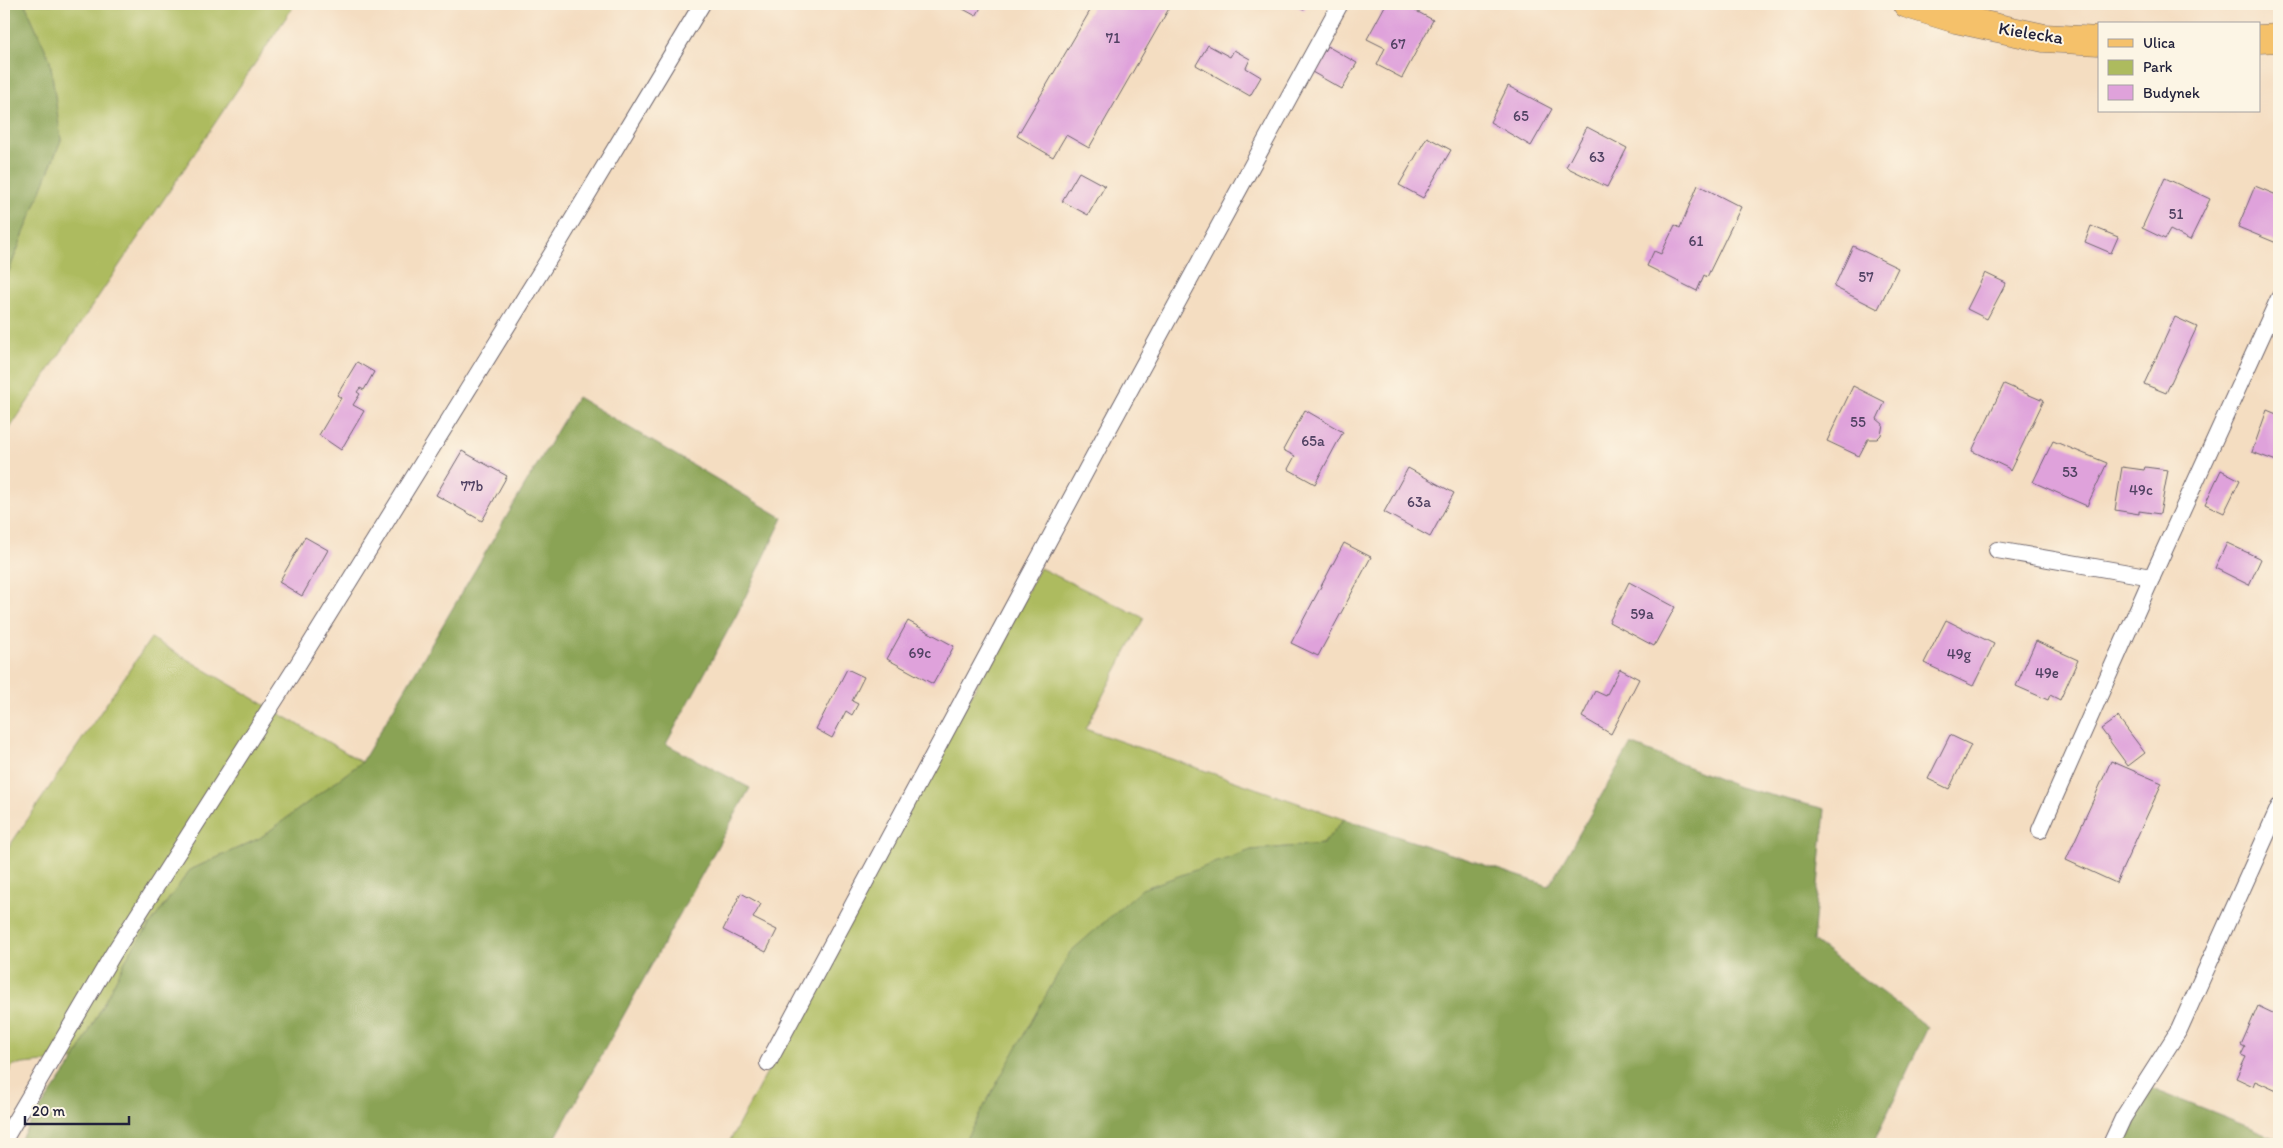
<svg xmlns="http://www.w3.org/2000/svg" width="2283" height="1148" viewBox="0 0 2283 1148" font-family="Itim,sans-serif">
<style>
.green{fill:#adbb5e;stroke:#686e4c}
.forest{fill:#8aa355;stroke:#566248}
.building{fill:#dfa2db}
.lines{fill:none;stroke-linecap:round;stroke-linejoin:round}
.service-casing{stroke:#6c636a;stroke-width:18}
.primary-casing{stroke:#6c636a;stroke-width:29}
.service{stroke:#fff;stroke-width:16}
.primary{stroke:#f5c16b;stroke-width:28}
.labels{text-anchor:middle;stroke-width:4;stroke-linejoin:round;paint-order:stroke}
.number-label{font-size:15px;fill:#514263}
.street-label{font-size:18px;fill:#22223b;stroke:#fcf5e5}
</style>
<rect width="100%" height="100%" fill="#fcf5e5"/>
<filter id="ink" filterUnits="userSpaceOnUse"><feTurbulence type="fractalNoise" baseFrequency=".02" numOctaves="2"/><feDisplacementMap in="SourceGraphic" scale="10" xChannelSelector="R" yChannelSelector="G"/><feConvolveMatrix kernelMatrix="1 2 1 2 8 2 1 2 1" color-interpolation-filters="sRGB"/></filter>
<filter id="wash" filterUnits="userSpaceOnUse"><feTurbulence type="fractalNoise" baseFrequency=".0096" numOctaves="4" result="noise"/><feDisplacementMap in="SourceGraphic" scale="20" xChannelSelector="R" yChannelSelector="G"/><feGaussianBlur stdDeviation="1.12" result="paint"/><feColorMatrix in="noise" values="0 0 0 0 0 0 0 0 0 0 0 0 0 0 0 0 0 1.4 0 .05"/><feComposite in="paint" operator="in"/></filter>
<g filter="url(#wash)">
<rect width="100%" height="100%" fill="#f4ddc1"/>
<g class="green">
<path d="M25 4H295L4 437V283L61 140 50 61Z"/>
<path d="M1040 568 1144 618 1085 729 1344 819 1323 844 1251 850 973 1130 963 1144H728Z"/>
<path d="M151 638 362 762 260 838 190 870 130 952 75 1059 13 1065 4 1080V854Z"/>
</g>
<g class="forest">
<path d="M4 4H25L50 60 61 140 4 283Z"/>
<path d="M577 397 783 518 737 614 666 744 750 788 552 1144H18L28 1126 75 1059 130 952 190 870 260 838 362 762Z"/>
<path d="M1631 744 1739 787 1825 809 1813 941 1928 1027 1873 1144H963L1070 952 1142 889 1251 850 1323 844 1344 819 1549 886Z"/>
<path d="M2150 1088 2279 1139V1144H2121Z"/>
</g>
<g id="blocks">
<g class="building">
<path d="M954 4H983L976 16Z"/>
<path d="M1094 4 1171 5 1089 148 1066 135 1053 157 1017 136Z"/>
<path d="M1292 4H1307L1304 10Z"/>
<path d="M1386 4H1403L1433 20 1402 78 1377 65 1385 48 1367 39Z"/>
<path d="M1208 45 1230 57 1234 50 1250 59 1246 68 1261 77 1250 96 1196 65Z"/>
<path d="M1327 46 1357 63 1342 89 1312 72Z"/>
<path d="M1508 86 1552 109 1531 146 1490 122Z"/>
<path d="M1587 127 1627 148 1607 187 1566 167Z"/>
<path d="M1427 137 1451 150 1423 198 1399 185Z"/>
<path d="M1079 172 1105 186 1088 215 1062 201Z"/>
<path d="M2165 178 2210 199 2190 240 2170 230 2165 239 2142 228Z"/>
<path d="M1698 185 1741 207 1707 277 1704 275 1697 291 1647 266 1654 251 1661 254 1675 225 1680 228Z"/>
<path d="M2255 186 2279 196V244L2238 227Z"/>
<path d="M2091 226 2118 237 2111 253 2085 242Z"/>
<path d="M1853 246 1898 268 1878 309 1834 287Z"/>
<path d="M1985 273 2006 283 1987 319 1967 309Z"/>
<path d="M2175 317 2197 327 2166 393 2144 384Z"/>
<path d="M357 362 374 372 364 390 360 388 357 392 360 394 353 405 364 411 341 450 319 435 341 398 337 395Z"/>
<path d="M2004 384 2041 400V398L2044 400 2010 471 2008 468 1972 451Z"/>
<path d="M1853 386 1885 402 1877 419 1883 424 1881 435 1877 439H1868L1859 456 1827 441Z"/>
<path d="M1305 410 1343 432 1315 484 1288 469 1295 456 1283 450Z"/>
<path d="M2267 410 2279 415V462L2252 452Z"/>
<path d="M2053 441 2107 463 2087 506 2033 482Z"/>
<path d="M462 451 507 476 482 521 436 495Z"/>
<path d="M2122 467 2144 470 2145 467 2168 470 2160 514 2139 511V514L2115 510Z"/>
<path d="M1408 468 1454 493 1430 537 1384 512Z"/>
<path d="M2221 470 2240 480 2224 513 2205 504Z"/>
<path d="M305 537 328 550 302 596 279 582Z"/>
<path d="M1344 543 1371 557 1318 656 1291 643Z"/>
<path d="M2227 543 2261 559 2249 585 2215 568Z"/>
<path d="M1629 582 1675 607 1654 646 1609 622Z"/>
<path d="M1946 620 1994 644 1973 686 1924 663Z"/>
<path d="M908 621 954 646 933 684 887 659Z"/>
<path d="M2036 641 2078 660 2060 700 2050 695 2048 700 2016 686Z"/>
<path d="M847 669 864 677 852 701 858 704 852 715 846 711 832 738 816 729Z"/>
<path d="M1620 669 1639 679 1611 734 1582 717 1595 691 1606 696Z"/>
<path d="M2118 717 2145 753 2128 766 2101 729Z"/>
<path d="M1950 735 1971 745 1949 789 1928 779Z"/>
<path d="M2111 761 2162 783 2116 883 2066 860Z"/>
<path d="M741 893 761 904 753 918 777 930 766 952 723 930Z"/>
<path d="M2258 1006 2279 1016V1092L2255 1081 2253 1086 2236 1078 2246 1057 2241 1055 2245 1047 2241 1045Z"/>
</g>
</g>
</g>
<g filter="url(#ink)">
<use href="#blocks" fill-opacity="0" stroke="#6c636a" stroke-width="1"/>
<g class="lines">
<g class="service-casing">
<g id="service">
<path d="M1997 550 2152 577 2279 298"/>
<path d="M2040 830 2152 577"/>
<path d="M768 1063 1096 452 1340 4"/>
<path d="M4 1140 113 954 298 664 553 252 702 4"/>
<path d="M2111 1144 2123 1118 2179 1030 2279 807"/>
</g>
</g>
<g class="primary-casing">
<g id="primary">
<path d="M1907 4 1956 19 2044 38 2099 41"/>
<path d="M2259 39 2279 38"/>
</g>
</g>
<use href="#service" class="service"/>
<use href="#primary" class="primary"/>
</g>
</g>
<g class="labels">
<g class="number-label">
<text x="1113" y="43">71</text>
<text x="1398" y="49">67</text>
<text x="1521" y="121">65</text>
<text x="1597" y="162">63</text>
<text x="2176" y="219">51</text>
<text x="1696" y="246">61</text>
<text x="1866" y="282">57</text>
<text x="1858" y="427">55</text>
<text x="1313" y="446">65a</text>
<text x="2070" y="477">53</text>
<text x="472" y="491">77b</text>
<text x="2141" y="495">49c</text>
<text x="1419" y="507">63a</text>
<text x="1642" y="619">59a</text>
<text x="920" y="658">69c</text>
<text x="1959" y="659">49g</text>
<text x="2047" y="678">49e</text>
</g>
<g class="street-label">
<text transform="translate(2031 33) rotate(9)" y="6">Kielecka</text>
</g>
</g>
<rect width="2283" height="1148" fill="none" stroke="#fcf5e5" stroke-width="20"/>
<rect x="2098" y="22" width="162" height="90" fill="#fcf5e5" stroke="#a5a1a1"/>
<rect x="2108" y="39" width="25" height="8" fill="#f5c16b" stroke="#a5a1a1"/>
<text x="2143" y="48" font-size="15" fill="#22223b">Ulica</text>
<rect x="2108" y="60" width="25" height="15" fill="#adbb5e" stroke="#a5a1a1"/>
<text x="2143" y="72" font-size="15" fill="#22223b">Park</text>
<rect x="2108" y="85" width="25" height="15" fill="#dfa2db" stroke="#a5a1a1"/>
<text x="2143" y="98" font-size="15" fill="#22223b">Budynek</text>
<path d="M25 1116v8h104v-8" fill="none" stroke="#22223b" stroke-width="2.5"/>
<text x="32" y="1116" font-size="15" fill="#22223b" stroke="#fcf5e5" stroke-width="4" paint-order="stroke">20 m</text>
</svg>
